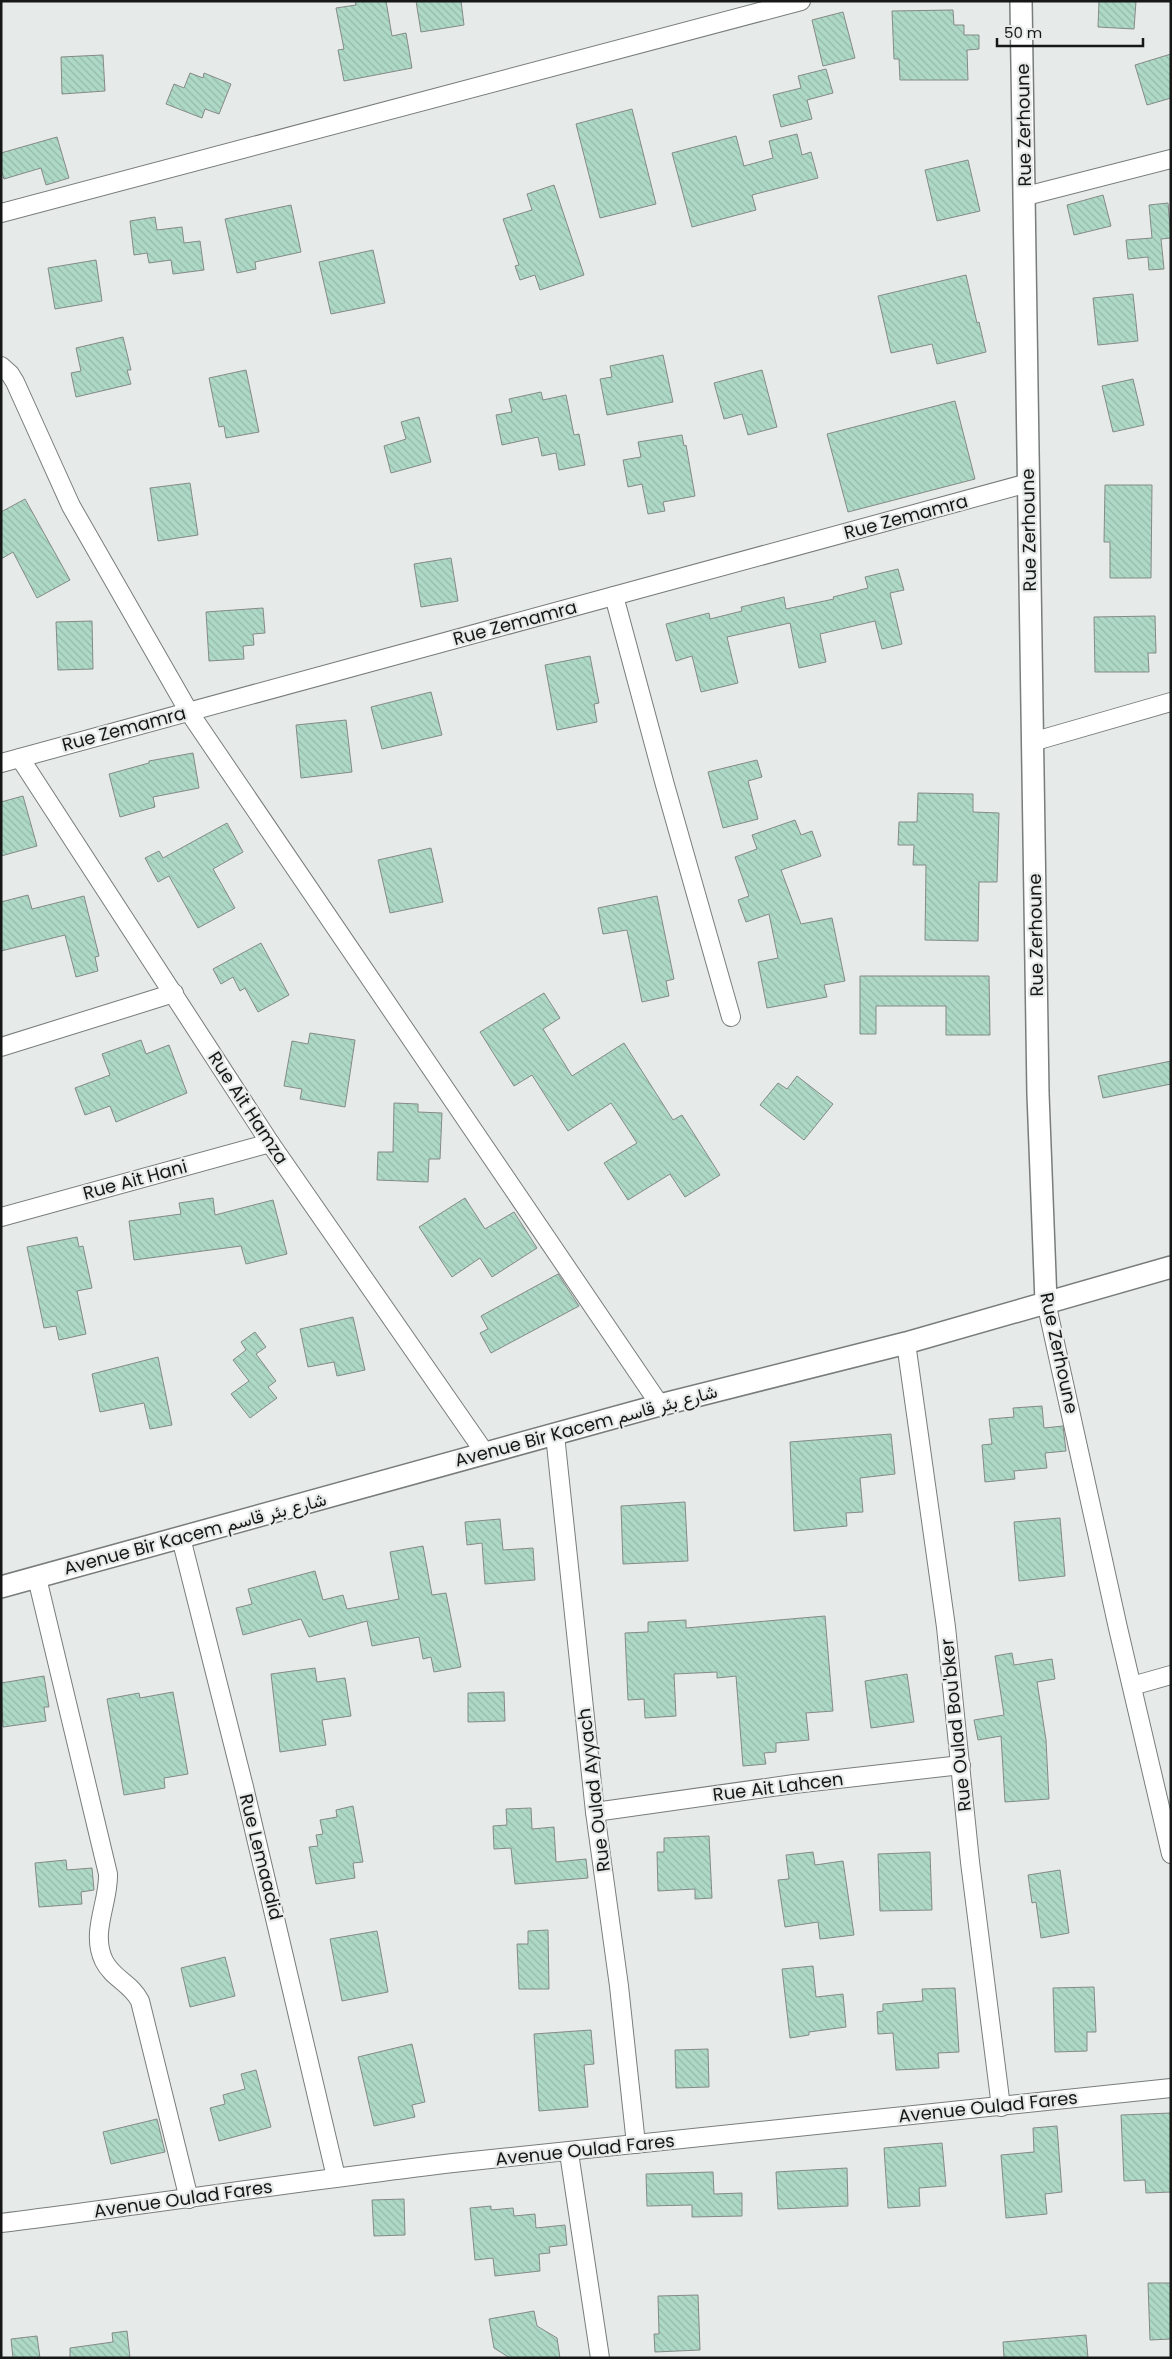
<svg xmlns="http://www.w3.org/2000/svg" width="1172" height="2359" viewBox="0 0 1172 2359" font-family="Poppins,Vazirmatn,sans-serif">
<style>
.building{fill:url(#building-back-hatch);stroke:#858a88}
.lines{fill:none;stroke-linecap:round;stroke-linejoin:round}
.minor-casing{stroke:#787d7b;stroke-width:20}
.tertiary-casing{stroke:#787d7b;stroke-width:24}
.minor{stroke:#fff;stroke-width:18}
.tertiary{stroke:#fff;stroke-width:21}
.labels{text-anchor:middle;stroke-width:4.5;stroke-linejoin:round;paint-order:stroke}
.street-label{font-size:18px;fill:#161817;stroke:#e6eae8}
</style>
<defs>
<pattern id="building-back-hatch" width="6" height="6" patternUnits="userSpaceOnUse" patternTransform="scale(1.25)"><rect width="6" height="6" fill="#aed9c6"/><path d="M-1 5l2 2M0 0l6 6M5-1l2 2" fill="none" stroke="#95baa9"/></pattern>
</defs>
<rect width="100%" height="100%" fill="#e6eae8"/>
<g class="building">
<path d="M355 1H386L392 36 406 33 412 68 344 81 338 50 344 49 336 8 356 5Z"/>
<path d="M416 1H461L464 25 421 32Z"/>
<path d="M1099 1H1136L1134 29 1098 27Z"/>
<path d="M953 10 954 25H964V35H979V49L967 50 968 80H900L899 59H894L892 11Z"/>
<path d="M843 12 855 58 823 66 812 20Z"/>
<path d="M1171 54V98L1147 105 1135 65Z"/>
<path d="M103 55 105 91 62 94 61 57Z"/>
<path d="M826 69 833 93 807 100 812 119 781 127 773 95 801 88 798 76Z"/>
<path d="M190 73 203 78 204 73 231 84 219 114 205 109 202 118 166 104 174 84 184 88Z"/>
<path d="M632 109 656 204 600 218 576 124Z"/>
<path d="M797 134 802 155 811 152 818 178 752 195 756 210 692 227 672 153 736 136 744 166 773 158 769 141Z"/>
<path d="M57 137 69 178 46 185 41 168 4 179 1 169V153Z"/>
<path d="M968 160 980 211 937 221 925 170Z"/>
<path d="M554 185 584 275 540 290 535 275 520 280 515 266 519 265 503 219 532 210 527 194Z"/>
<path d="M1103 195 1111 226 1074 235 1067 205Z"/>
<path d="M1168 203 1171 238 1161 239 1164 269 1149 270 1148 257 1128 259 1126 240 1152 238 1149 205Z"/>
<path d="M291 205 301 252 255 262 256 269 237 273 225 219Z"/>
<path d="M155 217 157 230 182 227 184 243 200 241 204 270 173 274 171 260 149 263 147 253 134 255 130 221Z"/>
<path d="M373 250 385 303 331 314 319 262Z"/>
<path d="M96 260 102 301 55 309 48 268Z"/>
<path d="M966 275 977 323 979 322 986 352 937 364 932 344 891 353 878 296Z"/>
<path d="M1133 294 1138 341 1098 345 1093 298Z"/>
<path d="M123 337 131 370H127L131 384 76 397 71 373 81 371 76 348Z"/>
<path d="M663 355 673 402 607 415 600 379 612 377 610 366Z"/>
<path d="M246 370 259 432 226 438 224 426 219 427 209 378Z"/>
<path d="M762 370 777 427 748 435 742 414 724 419 714 383Z"/>
<path d="M1133 379 1144 425 1113 432 1102 386Z"/>
<path d="M541 392 543 400 566 395 574 435 579 434 585 465 559 470 556 453 542 456 538 437 502 445 496 415 512 412 509 399Z"/>
<path d="M955 401 975 479 848 512 827 434Z"/>
<path d="M419 417 431 462 391 473 384 446 406 439 401 422Z"/>
<path d="M682 435 684 446 686 445 695 496 663 502 665 511 648 514 642 484 628 487 623 460 641 457 638 442Z"/>
<path d="M190 483 198 535 158 541 150 488Z"/>
<path d="M1105 485H1152L1151 578H1110V542H1104Z"/>
<path d="M25 499 70 580 37 598 13 552 1 559V512Z"/>
<path d="M451 558 458 601 421 607 414 564Z"/>
<path d="M898 569 904 590 890 593 902 644 882 649 875 621 820 634 826 662 799 668 790 623 727 637 738 683 701 692 692 656 676 661 666 624 709 613 710 619 742 611 741 607 784 597 786 609 834 599 833 597 868 588 865 577Z"/>
<path d="M263 608 265 633 253 634 254 645 243 646 244 659 209 661 206 612Z"/>
<path d="M1155 616 1156 653H1148L1149 672H1095L1094 617Z"/>
<path d="M92 621 93 669 58 670 56 622Z"/>
<path d="M590 656 599 703 594 704 597 722 557 730 545 665Z"/>
<path d="M431 692 442 735 382 749 371 707Z"/>
<path d="M346 720 352 772 301 778 296 725Z"/>
<path d="M193 753 199 788 153 797 155 807 120 817 109 774 149 763V761Z"/>
<path d="M757 760 762 777 748 781 758 819 723 828 708 772Z"/>
<path d="M918 793 973 794V812L999 813 997 882H979L978 941 925 940 926 865H913L914 845H898L899 822H917Z"/>
<path d="M23 796 37 846 1 856V802Z"/>
<path d="M795 820 801 835 812 831 821 856 781 870 801 924 832 918 845 981 824 985 827 997 767 1008 758 962 778 958 769 914 746 922 738 900 749 896 735 857 757 849 752 835Z"/>
<path d="M227 823 243 852 213 869 235 908 198 928 169 876 158 882 145 858 159 851 163 858Z"/>
<path d="M431 848 443 902 390 913 378 860Z"/>
<path d="M28 895 32 909 84 896 99 956 95 957 98 971 76 977 65 935 1 951V902Z"/>
<path d="M657 896 674 979 666 981 669 996 642 1002 627 930 603 934 598 908Z"/>
<path d="M261 943 289 995 258 1012 245 988 240 991 233 977 221 984 213 969Z"/>
<path d="M860 976H989L990 1035H946V1006H876V1034H860Z"/>
<path d="M544 993 560 1018 543 1029 572 1076 624 1043 673 1120 682 1115 720 1175 685 1197 670 1174 628 1200 604 1163 637 1143 611 1103 568 1131 532 1075 514 1086 480 1032Z"/>
<path d="M310 1033 355 1040 345 1107 300 1099 302 1089 284 1086 292 1041 308 1044Z"/>
<path d="M141 1040 146 1054 169 1045 187 1093 116 1122 110 1106 85 1115 75 1088 110 1075 102 1054Z"/>
<path d="M1171 1061V1084L1103 1098 1098 1076Z"/>
<path d="M797 1076 833 1104 804 1140 760 1105 778 1083 787 1089Z"/>
<path d="M394 1103 418 1104V1112L442 1113 440 1159H429L428 1182 377 1180 378 1152H393Z"/>
<path d="M213 1198 215 1215 273 1200 287 1254 246 1264 241 1246 134 1260 129 1221 181 1214 179 1203Z"/>
<path d="M465 1198 485 1229 514 1212 537 1248 492 1277 480 1258 452 1277 419 1227Z"/>
<path d="M77 1237 79 1247 83 1246 92 1288 77 1291 86 1334 59 1340 56 1326 44 1328 27 1247Z"/>
<path d="M558 1274 579 1306 491 1353 480 1333 488 1329 481 1316Z"/>
<path d="M353 1317 365 1370 337 1376 334 1362 308 1367 300 1329Z"/>
<path d="M255 1332 266 1347 256 1354 276 1381 268 1387 277 1398 250 1418 231 1394 249 1381 233 1360 246 1350 241 1342Z"/>
<path d="M158 1357 172 1425 150 1429 144 1403 100 1412 92 1374Z"/>
<path d="M1042 1406 1044 1428 1063 1426 1066 1451 1045 1453 1047 1468 1014 1471 1015 1479 985 1482 982 1445 992 1444 989 1419 1014 1417 1013 1408Z"/>
<path d="M891 1434 895 1474 860 1478 863 1512 846 1513 847 1526 794 1531 790 1442Z"/>
<path d="M685 1502 688 1561 623 1564 621 1506Z"/>
<path d="M1060 1518 1065 1576 1019 1581 1014 1522Z"/>
<path d="M500 1519 503 1550 533 1548 535 1580 485 1584 482 1543 467 1545 465 1522Z"/>
<path d="M423 1546 432 1595 446 1593 461 1667 434 1672 431 1657 423 1659 419 1637 372 1646 367 1621 309 1637 301 1619 243 1635 236 1608 252 1604 248 1589 315 1571 323 1600 343 1595 347 1609 399 1599 390 1552Z"/>
<path d="M825 1616 833 1711 806 1713 809 1740 776 1743V1752L764 1753 766 1764 743 1766 736 1676 717 1678V1672L674 1674 676 1716 645 1718 644 1699 628 1700 625 1633 648 1632V1622L686 1620V1628Z"/>
<path d="M1012 1653 1014 1665 1052 1659 1055 1679 1037 1682 1046 1740 1049 1799 1005 1802 1001 1736 978 1740 974 1720 1004 1715 995 1656Z"/>
<path d="M315 1668 317 1682 345 1678 351 1716 322 1720 326 1745 280 1752 271 1674Z"/>
<path d="M907 1674 914 1722 871 1728 865 1681Z"/>
<path d="M44 1676 49 1707H44L46 1721 3 1727 1 1683Z"/>
<path d="M173 1692 188 1774 164 1778 165 1788 124 1795 107 1699 139 1693 140 1698Z"/>
<path d="M504 1692 505 1721 468 1722V1693Z"/>
<path d="M353 1806 363 1862 353 1863 355 1878 316 1884 309 1847 318 1846 316 1835 323 1834 320 1820 337 1817 336 1810Z"/>
<path d="M531 1808 532 1829 554 1827 556 1862 586 1859 588 1878 515 1884 511 1848 494 1849 493 1826 507 1825 506 1809Z"/>
<path d="M709 1836 712 1898 695 1899V1889L658 1891 657 1852H664V1838Z"/>
<path d="M813 1852 815 1865 843 1861 854 1935 820 1939 818 1922 785 1927 778 1880 789 1879 786 1855Z"/>
<path d="M930 1852 932 1910 880 1911 878 1854Z"/>
<path d="M66 1860 67 1870 92 1868 94 1890 81 1892 82 1904 39 1907 35 1863Z"/>
<path d="M1060 1870 1069 1933 1041 1938 1036 1902 1032 1903 1028 1875Z"/>
<path d="M548 1930 549 1989H519L517 1944H528V1931Z"/>
<path d="M377 1931 388 1992 342 2001 330 1939Z"/>
<path d="M225 1957 235 1996 190 2007 181 1968Z"/>
<path d="M813 1966 816 1997 843 1994 846 2027 809 2032V2035L790 2038 782 1969Z"/>
<path d="M1094 1987 1096 2032H1087V2051L1055 2052 1053 1988Z"/>
<path d="M955 1988 959 2052 938 2053 939 2068 896 2070 893 2033 878 2034 877 2012 883 2011V2004L923 2001 922 1989Z"/>
<path d="M591 2030 594 2064 584 2065 588 2107 539 2111 534 2034Z"/>
<path d="M412 2044 425 2102 412 2105 415 2117 374 2126 358 2057Z"/>
<path d="M708 2049 709 2087 676 2088 675 2050Z"/>
<path d="M256 2070 271 2127 219 2141 210 2108 225 2104 223 2095 245 2089 241 2074Z"/>
<path d="M1171 2113V2192L1146 2193 1145 2180 1124 2181 1121 2115Z"/>
<path d="M157 2119 165 2152 111 2164 103 2132Z"/>
<path d="M1057 2126 1062 2192 1045 2194 1047 2214 1006 2218 1001 2155 1034 2152 1033 2128Z"/>
<path d="M942 2143 946 2186 919 2188 920 2206 888 2208 884 2148Z"/>
<path d="M847 2168 848 2206 778 2209 776 2172Z"/>
<path d="M713 2172 714 2194 742 2193V2216L692 2217V2205L647 2206 646 2174Z"/>
<path d="M404 2199 405 2235 374 2236 372 2200Z"/>
<path d="M491 2206V2210L513 2208 514 2216 535 2214 536 2228 565 2225 567 2245 549 2247 550 2253 539 2254 540 2271 495 2276 493 2258 475 2260 470 2208Z"/>
<path d="M1148 2283H1171V2339L1150 2340Z"/>
<path d="M698 2295 700 2350 655 2352 654 2334H659L658 2296Z"/>
<path d="M534 2311 537 2326 557 2338 560 2358H510L494 2348 489 2319Z"/>
<path d="M127 2331 130 2358H70V2348L113 2342 112 2333Z"/>
<path d="M1086 2335 1088 2358H1004L1003 2342Z"/>
<path d="M37 2336 40 2358H13L11 2339Z"/>
</g>
<g class="lines">
<g class="minor-casing">
<g id="minor">
<path d="M1026 196 1171 159"/>
<path d="M1 213 801 1"/>
<path d="M1 366 10 374 15 382 71 506 189 712 660 1405"/>
<path d="M614 596 665 785 731 1017"/>
<path d="M1032 742 1171 702"/>
<path d="M20 758 270 1143 485 1453"/>
<path d="M1 763 1028 483"/>
<path d="M1 1047 174 993"/>
<path d="M1 1217 270 1143"/>
<path d="M1046 1302 1118 1628 1171 1854"/>
<path d="M906 1343 946 1627 970 1862 1001 2107"/>
<path d="M555 1435 595 1812 619 1986 636 2144"/>
<path d="M181 1538 244 1787 336 2177"/>
<path d="M37 1578 108 1874C109 1903 90 1932 104 1961 113 1979 131 1983 140 2001L189 2199"/>
<path d="M1132 1686 1171 1675"/>
<path d="M595 1812 794 1784 961 1765"/>
<path d="M569 2153 600 2358"/>
<path d="M1 2223C152 2204 302 2181 453 2163L1171 2088"/>
</g>
</g>
<g class="tertiary-casing">
<g id="tertiary">
<path d="M1021 1 1038 1094 1046 1302"/>
<path d="M1 1587 660 1405 906 1343 1171 1267"/>
</g>
</g>
<use href="#minor" class="minor"/>
<use href="#tertiary" class="tertiary"/>
</g>
<g class="labels">
<g class="street-label">
<text transform="translate(1024 125) rotate(-91)" y="6">Rue Zerhoune</text>
<text transform="translate(906 517) rotate(-15)" y="6">Rue Zemamra</text>
<text transform="translate(1029 530) rotate(-91)" y="6">Rue Zerhoune</text>
<text transform="translate(515 623) rotate(-15)" y="6">Rue Zemamra</text>
<text transform="translate(124 729) rotate(-15)" y="6">Rue Zemamra</text>
<text transform="translate(1036 935) rotate(-91)" y="6">Rue Zerhoune</text>
<text transform="translate(248 1108) rotate(57)" y="6">Rue Ait Hamza</text>
<text transform="translate(135 1180) rotate(-15)" y="6">Rue Ait Hani</text>
<text transform="translate(1059 1353) rotate(78)" y="6">Rue Zerhoune</text>
<text transform="translate(586 1426) rotate(-15)" y="6">Avenue Bir Kacem شارع بئر قاسم</text>
<text transform="translate(195 1534) rotate(-15)" y="6">Avenue Bir Kacem شارع بئر قاسم</text>
<text transform="translate(956 1725) rotate(-96)" y="6">Rue Oulad Bou'bker</text>
<text transform="translate(778 1787) rotate(-7)" y="6">Rue Ait Lahcen</text>
<text transform="translate(594 1790) rotate(-97)" y="6">Rue Oulad Ayyach</text>
<text transform="translate(261 1857) rotate(76)" y="6">Rue Lemaadid</text>
<text transform="translate(988 2107) rotate(-6)" y="6">Avenue Oulad Fares</text>
<text transform="translate(585 2150) rotate(-6)" y="6">Avenue Oulad Fares</text>
<text transform="translate(183 2199) rotate(-8)" y="6">Avenue Oulad Fares</text>
</g>
</g>
<rect width="1172" height="2359" fill="none" stroke="#161817" stroke-width="5"/>
<path d="M997 38v8h146v-8" fill="none" stroke="#161817" stroke-width="2.5"/>
<text x="1004" y="38" font-size="15" fill="#161817" stroke="#e6eae8" stroke-width="4" paint-order="stroke">50 m</text>
</svg>
